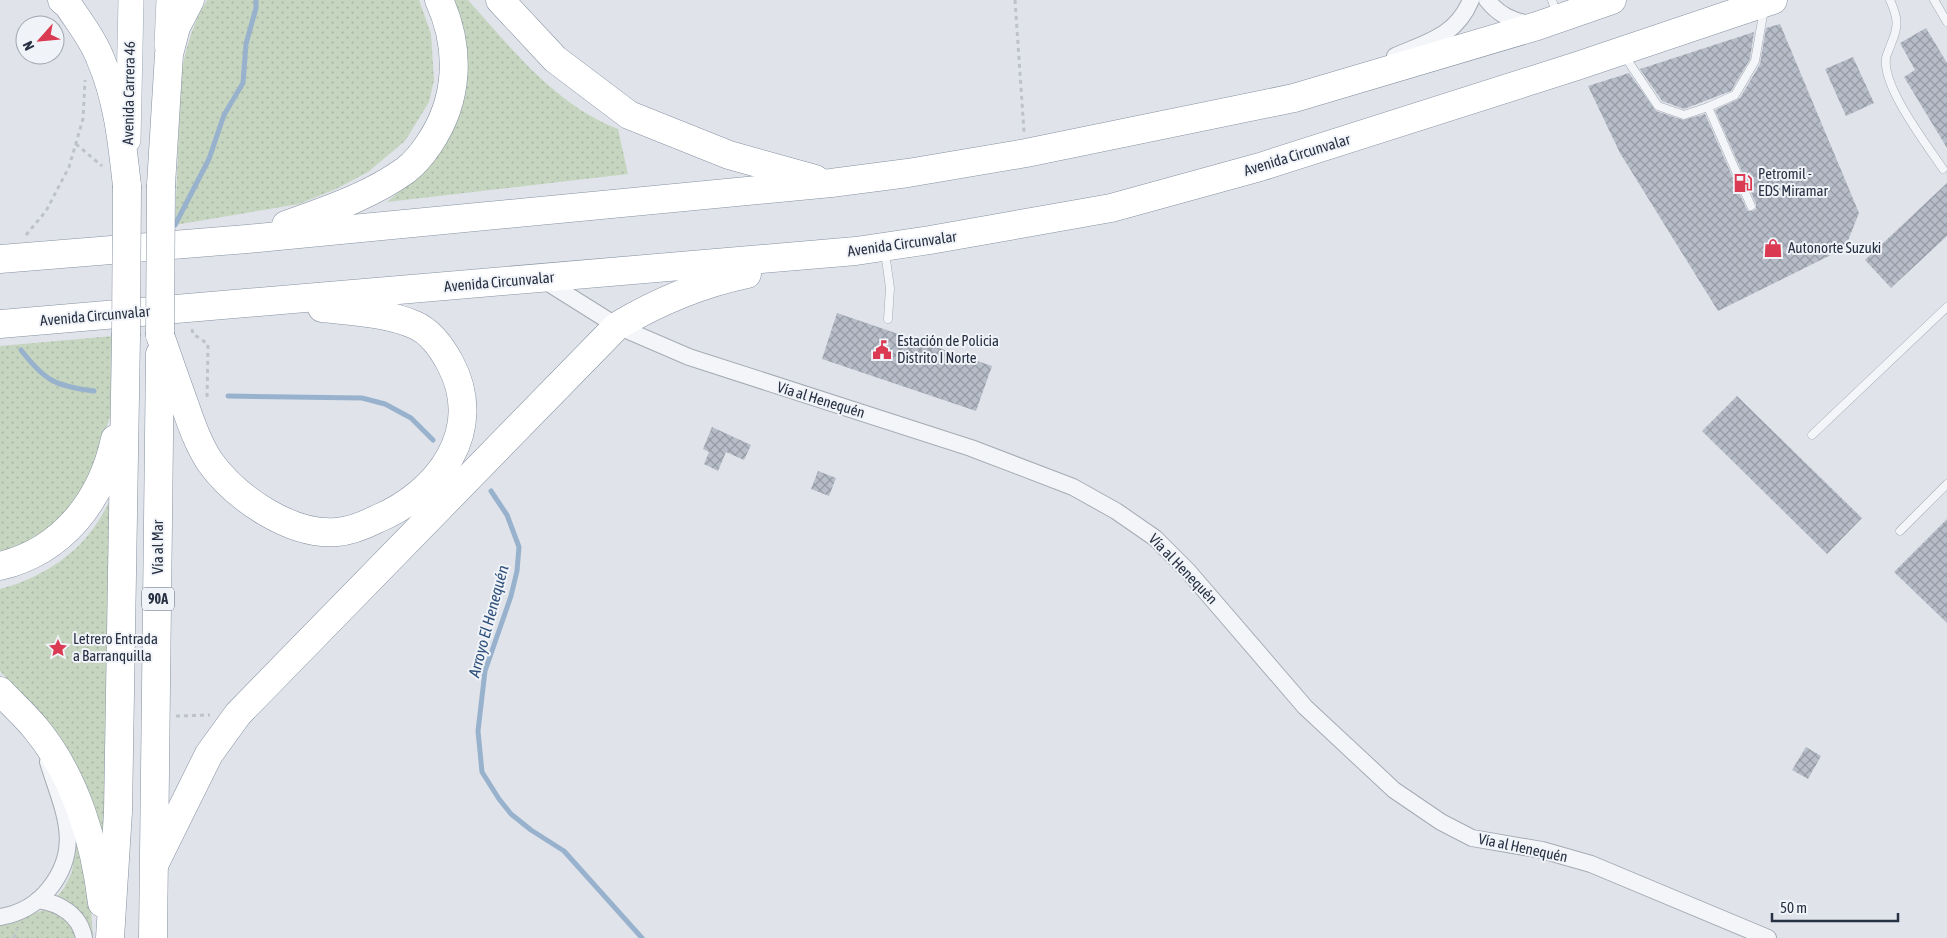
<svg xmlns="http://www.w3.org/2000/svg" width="1947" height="938" viewBox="0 0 1947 938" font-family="'Asap Condensed',sans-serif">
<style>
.green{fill:url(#green-dots)}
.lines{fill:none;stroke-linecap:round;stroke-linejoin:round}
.stream{stroke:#98b2cd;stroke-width:5}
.building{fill:url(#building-cross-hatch)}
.lane-casing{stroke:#a5abb5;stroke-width:9}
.street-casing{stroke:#a5abb5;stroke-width:18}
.primary-casing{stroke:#9ea8b7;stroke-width:26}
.highway-casing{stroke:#8691a2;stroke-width:29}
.path{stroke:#bec2c9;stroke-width:3;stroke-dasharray:4 4;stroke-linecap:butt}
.lane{stroke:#f3f5f8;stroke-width:8}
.street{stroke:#f3f5f8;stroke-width:16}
.primary{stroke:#fff;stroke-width:25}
.highway{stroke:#fff;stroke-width:28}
.highway-bridge-casing{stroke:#8691a2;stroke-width:29;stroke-linecap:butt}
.highway-bridge{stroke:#fff;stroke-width:28}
.labels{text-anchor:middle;stroke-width:4;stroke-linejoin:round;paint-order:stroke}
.shield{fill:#f0f3f7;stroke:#636b79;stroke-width:1}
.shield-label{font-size:14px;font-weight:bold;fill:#273143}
.street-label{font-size:15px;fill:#273143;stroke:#f0f3f7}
.poi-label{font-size:15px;fill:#273143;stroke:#f0f3f7;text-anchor:start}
.water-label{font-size:16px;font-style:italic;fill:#2e507b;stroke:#f0f3f7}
</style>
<defs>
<pattern id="green-dots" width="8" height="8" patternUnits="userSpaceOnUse" patternTransform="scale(1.25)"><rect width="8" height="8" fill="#c6d5c0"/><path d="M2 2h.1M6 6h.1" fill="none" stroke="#aab7a6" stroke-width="1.8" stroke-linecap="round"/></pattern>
<pattern id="building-cross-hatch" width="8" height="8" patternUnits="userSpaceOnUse" patternTransform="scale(1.25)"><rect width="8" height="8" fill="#b7bdc8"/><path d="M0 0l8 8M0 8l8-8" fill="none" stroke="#959aa4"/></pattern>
</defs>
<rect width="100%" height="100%" fill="#e0e4ea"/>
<g class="green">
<path d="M207 0H419L431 34 434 80 429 102 405 141 368 172 336 189 299 204 175 225 181 76C185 49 193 23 207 0Z"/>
<path d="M450 0H468C511 48 556 105 618 129L628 174 387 202C453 146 492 85 450 0Z"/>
<path d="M113 336 111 414 88 484 67 518 0 559V346Z"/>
<path d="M113 495 107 855 51 728 0 671V589C32 581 68 561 89 534 99 522 106 508 113 495Z"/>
<path d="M76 835 90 896 93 938H0V921L25 916 47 909 64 888 72 872Z"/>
</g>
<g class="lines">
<g class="stream">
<path d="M175 225 209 159 224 115 243 83 246 44 256 8V0"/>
<path d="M21 350C45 381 55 386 94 391"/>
<path d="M228 396 362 398 385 404 411 418 433 440"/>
<path d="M491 491 507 515 519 547 517 571 511 596 485 671 478 731 482 772 499 799 511 814 531 830 564 851 642 938"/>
</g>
</g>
<g class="building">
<path d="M1780 24 1859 213 1845 248 1718 311 1620 153 1588 86 1629 73 1656 111 1683 120 1705 114 1746 208 1748 211H1753L1756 209V204L1715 110 1740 98 1760 64 1766 28Z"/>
<path d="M1926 28 1947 63V148L1904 77 1915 70 1900 43Z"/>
<path d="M1754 32 1750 59 1731 91 1684 109 1662 101 1640 69Z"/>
<path d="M1853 57 1874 103 1846 116 1825 69Z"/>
<path d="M1947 183V236L1891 288 1865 260Z"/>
<path d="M837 313 992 366 976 411 822 359Z"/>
<path d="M1737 396 1862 518 1827 554 1702 431Z"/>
<path d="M712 427 751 445 744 460 726 452 718 471 704 464 709 452 703 449Z"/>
<path d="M818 471 836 478 829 496 811 489Z"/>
<path d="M1947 519V623L1894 572Z"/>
<path d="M1806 747 1821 756 1808 779 1792 770Z"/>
</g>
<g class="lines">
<g class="lane-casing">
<g id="lane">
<path d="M1552 0 1557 15"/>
<path d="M1890 0C1898 18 1899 26 1891 44 1890 48 1887 53 1886 58 1882 87 1927 145 1943 169"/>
<path d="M1934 0 1947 22"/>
<path d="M1624 55 1658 106 1684 115 1708 107 1735 95 1755 61 1764 9"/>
<path d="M1708 107 1751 206"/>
<path d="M885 252 890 288 888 319"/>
<path d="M1812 435 1947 307"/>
<path d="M1900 531 1947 484"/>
</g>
</g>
<g class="street-casing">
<g id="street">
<path d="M1487 0C1499 15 1512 21 1530 24"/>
<path d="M1395 56C1428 42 1456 36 1471 0"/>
<path d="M542 279 617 326 689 357 971 448 1073 487 1116 511 1155 538 1188 571 1305 707 1394 790 1441 822 1472 838 1542 850 1591 864 1768 938"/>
<path d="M38 900C60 903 80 915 84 938"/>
<path d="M0 917C19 914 37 904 49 889 84 846 62 808 48 762"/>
</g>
</g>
<g class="primary-casing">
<g id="primary">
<path d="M167 45 169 0"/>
<path d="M128 140 131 0"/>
</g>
</g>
<g class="highway-casing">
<g id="highway">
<path d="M62 0 68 5C79 22 93 39 100 58 118 99 122 142 127 186"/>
<path d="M500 0 555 59 629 115 729 155 815 179"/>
<path d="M161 185 169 54 176 27 190 0"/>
<path d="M286 225C328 210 370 196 406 170 415 163 423 153 429 144 459 100 461 48 439 0"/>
<path d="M0 259 247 239 831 183 908 173 1026 153 1294 98 1537 26 1612 0"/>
<path d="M0 324 856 251 930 240 1111 208 1260 167 1577 66 1773 0"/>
<path d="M160 335C168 358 176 381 184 403 191 423 198 444 210 462 236 498 291 536 337 532 351 531 365 525 377 519 439 493 486 430 450 363 442 348 431 332 415 325 388 313 351 311 322 308"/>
<path d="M0 566C63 551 102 500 115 439"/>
<path d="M0 691C12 704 26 716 37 730 76 778 95 843 102 903"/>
<path d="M155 863 209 754 238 714 617 326C659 301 699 284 747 274"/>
<path d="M110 938 118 812 126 336"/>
<path d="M153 938 160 354"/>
</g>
</g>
<g class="path">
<path d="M1015 0 1024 132"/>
<path d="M76 144 102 166"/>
<path d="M26 235 46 211 69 167 83 119 85 80"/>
<path d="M192 329 193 334 208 344 207 400"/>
<path d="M176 716 210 715"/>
<path d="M14 938 17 929"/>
</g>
<use href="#lane" class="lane"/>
<use href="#street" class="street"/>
<use href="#primary" class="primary"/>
<use href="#highway" class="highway"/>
<g class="highway-bridge-casing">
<g id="highway-bridge">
<path d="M160 335 161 185"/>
<path d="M126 336 127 186"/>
</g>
</g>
<use href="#highway-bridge" class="highway-bridge"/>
</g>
<defs>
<g id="fuel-bare" transform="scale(1.5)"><path d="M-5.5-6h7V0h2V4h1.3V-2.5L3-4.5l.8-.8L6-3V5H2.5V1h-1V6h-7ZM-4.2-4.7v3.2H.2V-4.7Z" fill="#da3b52" stroke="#f0f3f7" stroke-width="2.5" paint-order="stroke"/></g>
<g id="shop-bare" transform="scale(1.5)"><path d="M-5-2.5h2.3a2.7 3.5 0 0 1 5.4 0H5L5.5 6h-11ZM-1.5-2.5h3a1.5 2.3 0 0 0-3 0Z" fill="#da3b52" stroke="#f0f3f7" stroke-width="2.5" paint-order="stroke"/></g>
<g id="civic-bare" transform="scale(1.5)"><path d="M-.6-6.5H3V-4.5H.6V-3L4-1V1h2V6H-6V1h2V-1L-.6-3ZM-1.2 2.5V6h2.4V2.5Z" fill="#da3b52" stroke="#f0f3f7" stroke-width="2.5" paint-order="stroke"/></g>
<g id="sight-bare" transform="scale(1.5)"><path d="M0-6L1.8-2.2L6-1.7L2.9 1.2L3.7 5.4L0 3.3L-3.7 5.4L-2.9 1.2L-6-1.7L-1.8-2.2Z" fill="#da3b52" stroke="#f0f3f7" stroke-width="2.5" paint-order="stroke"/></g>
</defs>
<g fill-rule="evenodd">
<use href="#fuel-bare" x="1743" y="183"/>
<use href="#shop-bare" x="1773" y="248"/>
<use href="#civic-bare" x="882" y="350"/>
<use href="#sight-bare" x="58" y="648"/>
</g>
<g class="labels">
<rect class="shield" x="142" y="587.5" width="32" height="23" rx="4"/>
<g class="shield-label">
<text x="158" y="604">90A</text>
</g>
<g class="street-label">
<text transform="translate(129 93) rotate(-89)" y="5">Avenida Carrera 46</text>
<text transform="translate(1297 155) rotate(-17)" y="5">Avenida Circunvalar</text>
<text transform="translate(902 244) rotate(-8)" y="5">Avenida Circunvalar</text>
<text transform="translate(499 282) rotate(-5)" y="5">Avenida Circunvalar</text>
<text transform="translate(95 316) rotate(-5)" y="5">Avenida Circunvalar</text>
<text transform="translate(821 400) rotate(17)" y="5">Vía al Henequén</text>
<text transform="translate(158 547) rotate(-90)" y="5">Vía al Mar</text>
<text transform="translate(1183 569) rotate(46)" y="5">Vía al Henequén</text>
<text transform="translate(1523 848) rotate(12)" y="5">Vía al Henequén</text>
</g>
<g class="poi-label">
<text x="1758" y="179">Petromil -<tspan x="1758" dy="17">EDS Miramar</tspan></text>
<text x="1788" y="253">Autonorte Suzuki</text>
<text x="897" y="346">Estación de Policia<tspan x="897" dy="17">Distrito I Norte</tspan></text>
<text x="73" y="644">Letrero Entrada<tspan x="73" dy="17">a Barranquilla</tspan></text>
</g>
<g class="water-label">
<text transform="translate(488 621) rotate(-75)" y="6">Arroyo El Henequén</text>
</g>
</g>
<g transform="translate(40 40) rotate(243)"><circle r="24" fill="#f0f3f7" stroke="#a0a5af"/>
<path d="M0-4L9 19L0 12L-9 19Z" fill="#da3b52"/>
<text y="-8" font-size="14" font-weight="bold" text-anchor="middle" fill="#273143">N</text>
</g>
<path d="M1772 913v8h126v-8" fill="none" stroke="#273143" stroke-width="2.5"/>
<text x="1780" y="913" font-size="15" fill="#273143" stroke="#f0f3f7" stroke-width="4" paint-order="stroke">50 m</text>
</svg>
